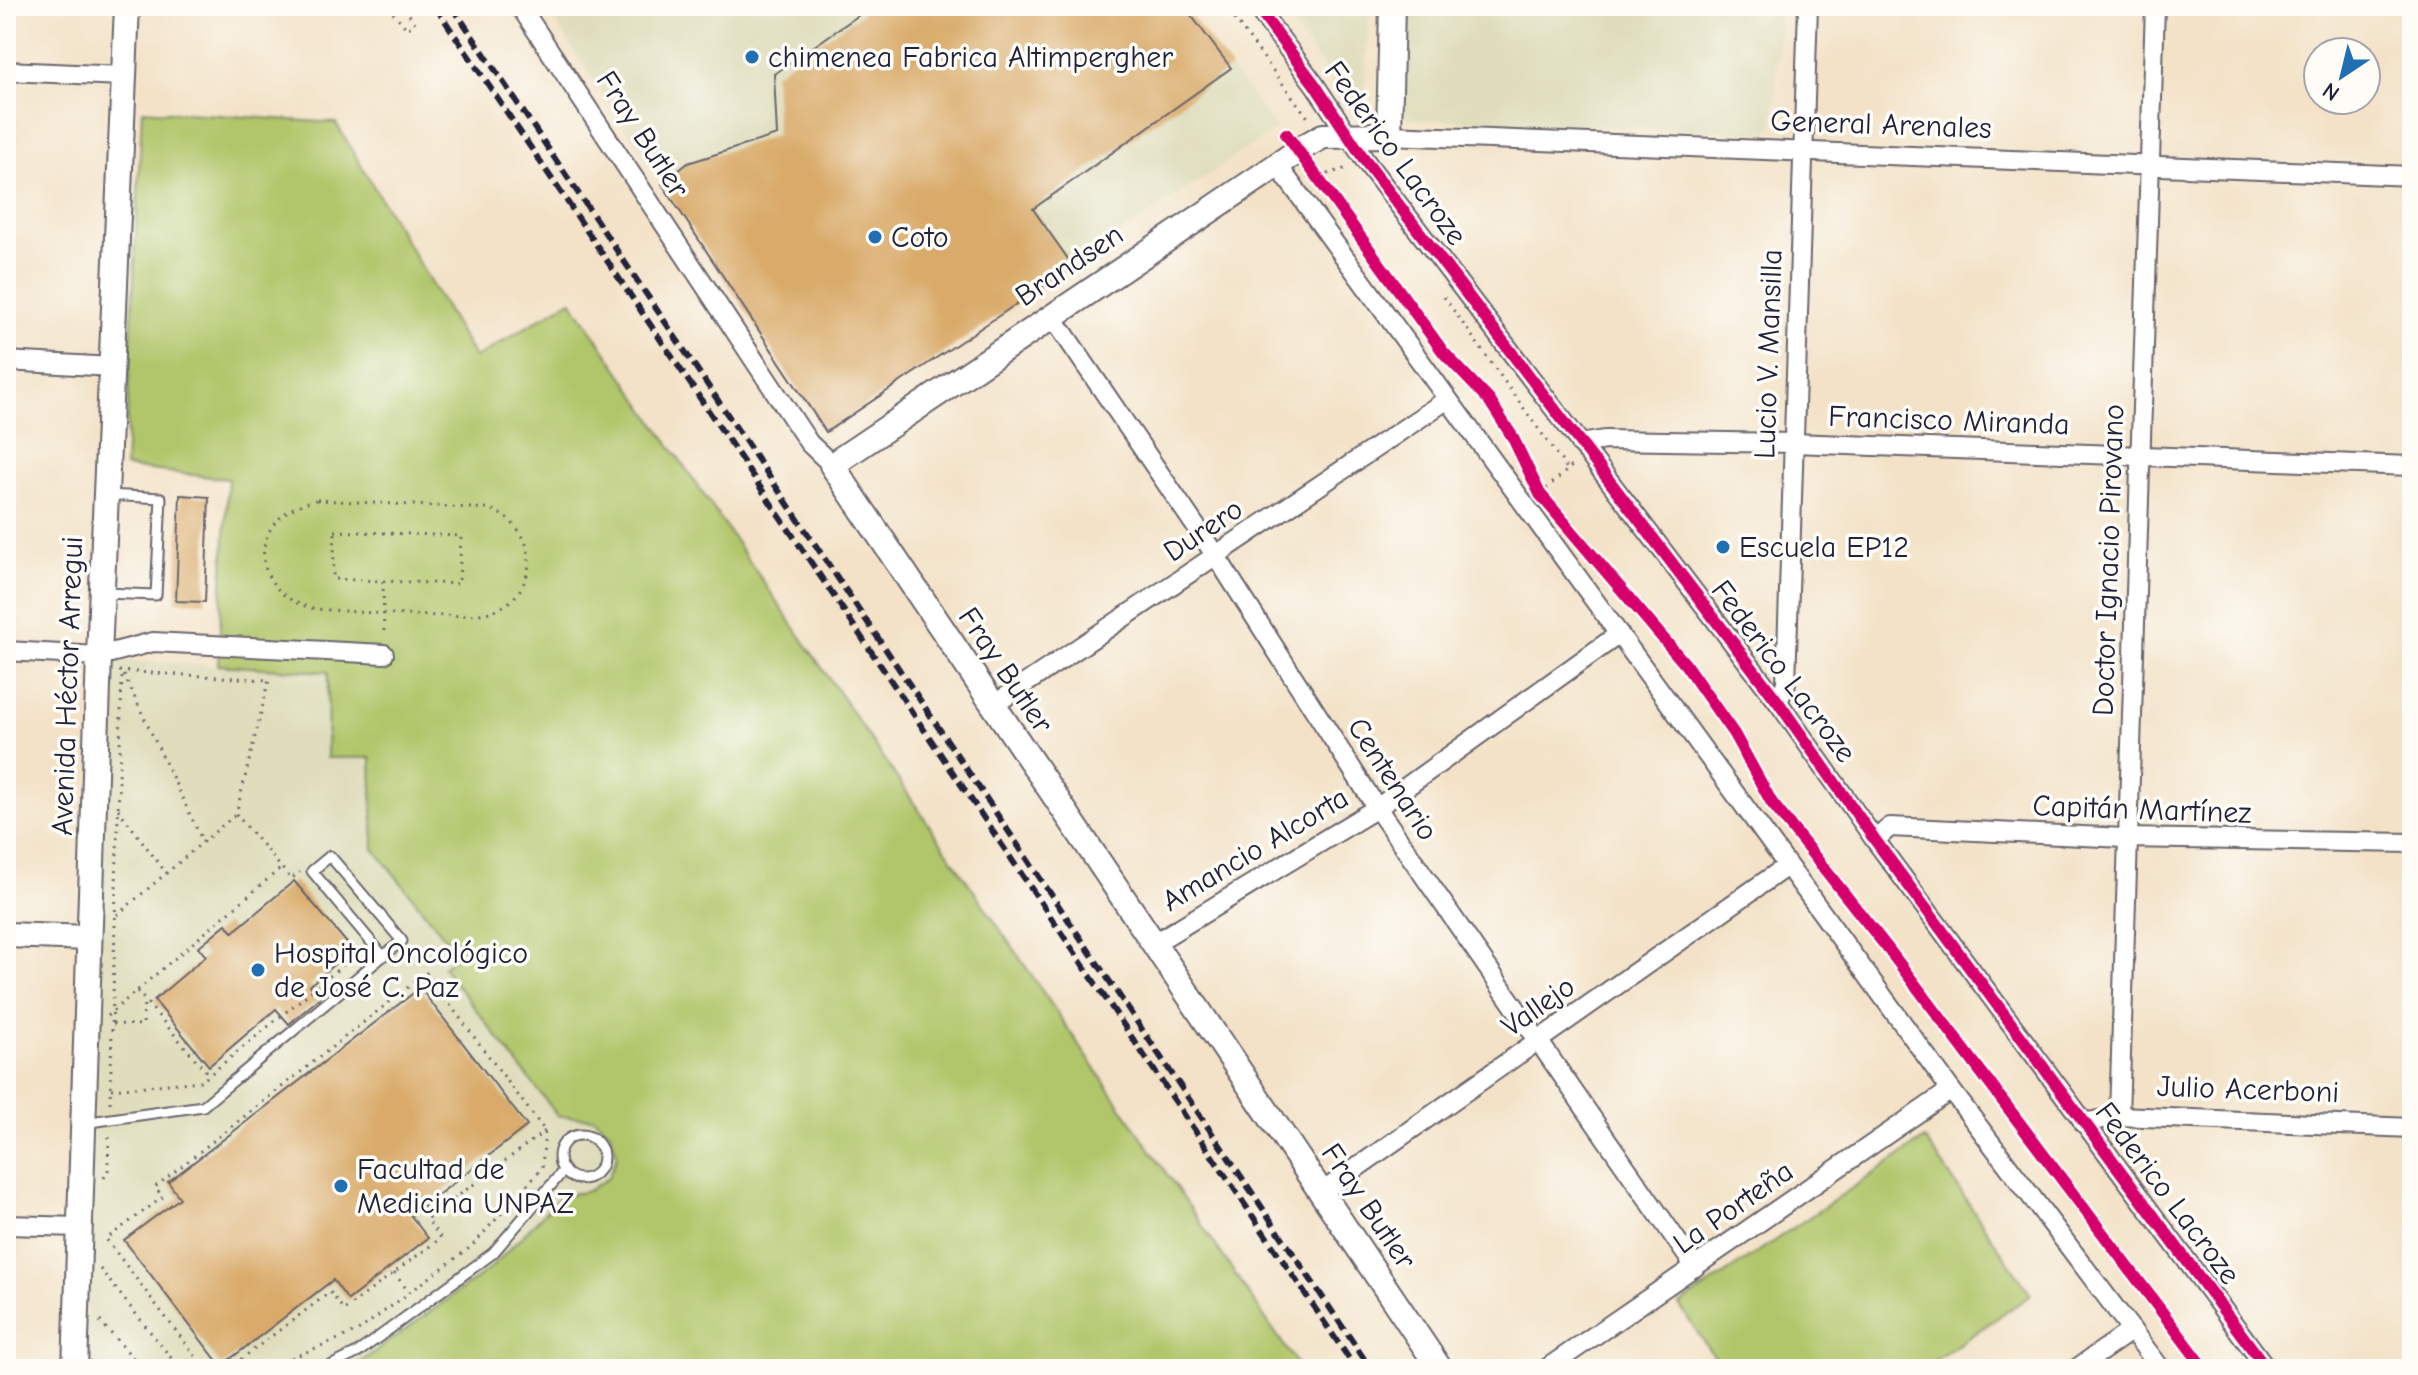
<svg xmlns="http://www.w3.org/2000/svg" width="2418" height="1375" viewBox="0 0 2418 1375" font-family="'Comic Neue',sans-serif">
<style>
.built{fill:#dfddbb}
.green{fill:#b1c66a;stroke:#6a7452;stroke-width:2}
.building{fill:#d9aa69}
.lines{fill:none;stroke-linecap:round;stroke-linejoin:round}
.lane-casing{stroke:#6b656c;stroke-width:13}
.street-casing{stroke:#6b656c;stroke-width:22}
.secondary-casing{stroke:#6b656c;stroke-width:28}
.path{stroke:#6b656c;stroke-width:3;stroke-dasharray:2 6;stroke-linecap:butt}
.lane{stroke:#fff;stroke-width:9}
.street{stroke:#fff;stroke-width:18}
.secondary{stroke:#fff;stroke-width:24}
.rail{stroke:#22223b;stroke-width:6;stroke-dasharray:12 6;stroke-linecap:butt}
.cycleway-casing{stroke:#fdfcf7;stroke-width:17}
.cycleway{stroke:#d6006c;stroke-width:12}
.poi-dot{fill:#1f6fb2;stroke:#fdfcf7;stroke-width:3}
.labels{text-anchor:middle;stroke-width:7;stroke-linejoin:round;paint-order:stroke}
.poi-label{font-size:30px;fill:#22223b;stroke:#fdfcf7;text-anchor:start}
.street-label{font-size:30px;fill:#22223b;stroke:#fdfcf7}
</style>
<rect width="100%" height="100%" fill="#fdfcf7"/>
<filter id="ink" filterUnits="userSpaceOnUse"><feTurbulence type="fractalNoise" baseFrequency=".0125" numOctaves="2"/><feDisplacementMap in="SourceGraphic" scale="16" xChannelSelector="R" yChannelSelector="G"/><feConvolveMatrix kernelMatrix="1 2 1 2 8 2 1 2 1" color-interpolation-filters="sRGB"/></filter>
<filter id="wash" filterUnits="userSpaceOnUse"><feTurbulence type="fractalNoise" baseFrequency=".006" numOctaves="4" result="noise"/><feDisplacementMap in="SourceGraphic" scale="32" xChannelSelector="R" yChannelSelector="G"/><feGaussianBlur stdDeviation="1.8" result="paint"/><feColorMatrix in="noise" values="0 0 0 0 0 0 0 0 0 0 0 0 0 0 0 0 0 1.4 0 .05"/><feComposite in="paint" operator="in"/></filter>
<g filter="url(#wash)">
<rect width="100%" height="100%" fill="#f3e2c7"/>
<g class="built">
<path d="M545 6H1184L1276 129 826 432Z"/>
<path d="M1280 6H1369L1364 100 1350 104Z"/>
<path d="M1405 6H1780L1773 125 1768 133 1409 119 1402 109Z"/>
<path d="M112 660 328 672 327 758 371 757 374 849 459 956 443 967 557 1115 594 1118 611 1133 616 1144 614 1168 599 1186 561 1196 491 1268 358 1367 84 1369Z"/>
</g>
<g class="green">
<path d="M142 110 336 123 475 358 571 300 1300 1369H351L491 1268 561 1196 588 1191 608 1178 617 1156 611 1133 594 1118 558 1116 443 967 459 955 374 849 371 758H327L328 672 218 665 228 479 125 467Z"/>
<path d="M1925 1139 2031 1295 1922 1369H1722L1679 1305Z"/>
</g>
<g id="blocks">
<g class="building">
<path d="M872 6H1184L1231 68 1033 209 1073 266 826 432 662 184 688 163 777 135 774 74Z"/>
<path d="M180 495 209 497 205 602 176 601Z"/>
<path d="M294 881 352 949 310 985 321 997 289 1024 276 1009 209 1066 154 1000 206 956 198 947 226 924 233 932Z"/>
<path d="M420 988 527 1126 411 1216 428 1238 348 1300 333 1280 221 1366 124 1240 180 1198 168 1182Z"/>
</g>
</g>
</g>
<g filter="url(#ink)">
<use href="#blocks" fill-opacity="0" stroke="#6b656c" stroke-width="2"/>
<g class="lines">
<g class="lane-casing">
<g id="lane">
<path d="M104 593 156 595 161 498 108 495"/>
<path d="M83 1123 203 1106 383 956 402 941 330 856 312 871 383 956"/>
<circle cx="581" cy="1157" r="22"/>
<path d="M324 1369 357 1353 493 1253 564 1170"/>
</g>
</g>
<g class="street-casing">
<g id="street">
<path d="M520 6 809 443 832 465"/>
<path d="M1256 6 1315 85 1366 162 1778 702 1875 840 2267 1369"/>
<path d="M6 71 123 76"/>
<path d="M1389 135 2412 176"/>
<path d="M1276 163 1951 1090 2161 1369"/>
<path d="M1052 316 1216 556 1377 808 1695 1267"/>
<path d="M6 361 113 367"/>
<path d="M1580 444 1605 440 1793 443 2412 466"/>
<path d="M6 651 99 656 153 642 384 654"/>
<path d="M1778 702 1786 683 1808 6"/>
<path d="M992 706 1445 401"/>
<path d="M1875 840 1890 827 2125 838 2412 843"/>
<path d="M1153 944 1377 808 1619 634"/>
<path d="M2119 1116 2155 6"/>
<path d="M2083 1123 2119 1116 2412 1128"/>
<path d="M1322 1192 1787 866"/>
<path d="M6 1225 80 1227"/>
<path d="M1546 1369 1951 1090"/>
<path d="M2076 1369 2132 1330"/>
</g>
</g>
<g class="secondary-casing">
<g id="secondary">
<path d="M1392 6 1389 135 1323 136 1307 145 832 465 1440 1369"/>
<path d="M6 935 89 938"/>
<path d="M75 1369 99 656 127 6"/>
</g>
</g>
<g class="path">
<path d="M388 6 407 29 415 23 403 6"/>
<path d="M1225 6 1309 119"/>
<path d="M1312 179 1347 168"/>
<path d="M1444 297 1568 470"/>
<path d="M1540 494 1573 465"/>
<path d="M317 500 491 509C512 519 528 535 529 560 529 583 514 604 493 611 463 622 352 611 315 609 245 593 247 513 317 500Z"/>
<path d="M335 531 461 536 459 584 333 579Z"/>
<path d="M383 581 384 637"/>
<path d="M119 671 269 680 236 814 291 879 300 872"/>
<path d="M124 675 203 842"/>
<path d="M118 809 166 873"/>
<path d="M117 915 236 814"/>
<path d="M137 991 210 1076"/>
<path d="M107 1016 281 868"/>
<path d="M113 1024 143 1025 144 999"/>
<path d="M111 1089 202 1081 360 951"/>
<path d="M110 1103 122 675"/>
<path d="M104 1178 108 1170 109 1135"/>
<path d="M100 1269 180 1369"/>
<path d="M394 1273 409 1292"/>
<path d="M100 1321 143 1369"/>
<path d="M97 1362 107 1369"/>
<path d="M205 1369 106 1239 163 1197 155 1187 426 973 545 1131 542 1168 472 1246 358 1331 264 1369"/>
<path d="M228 1369 330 1292 344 1310 441 1238 427 1219 545 1131"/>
</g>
<use href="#lane" class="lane"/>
<use href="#street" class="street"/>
<use href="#secondary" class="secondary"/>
<g class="rail">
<path d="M435 6 1356 1369"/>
<path d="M452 6 1371 1369"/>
</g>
<g class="cycleway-casing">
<g id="cycleway">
<path d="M1256 6 1315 85 1366 162 1778 702 1875 840 2267 1369"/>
<path d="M1286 134 1444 353 1489 400 1512 436 1540 494 1685 664 1734 734 1772 803 1889 950 2205 1369"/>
</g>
</g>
<use href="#cycleway" class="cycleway"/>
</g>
</g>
<g class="poi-dot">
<circle cx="752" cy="57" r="8"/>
<circle cx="875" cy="237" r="8"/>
<circle cx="1723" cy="547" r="8"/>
<circle cx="258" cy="970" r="8"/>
<circle cx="341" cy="1186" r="8"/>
</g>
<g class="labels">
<g class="poi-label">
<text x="768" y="67">chimenea Fabrica Altimpergher</text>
<text x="891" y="247">Coto</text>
<text x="1739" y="557">Escuela EP12</text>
<text x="274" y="963">Hospital Oncológico<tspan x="274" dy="34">de José C. Paz</tspan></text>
<text x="357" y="1179">Facultad de<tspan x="357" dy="34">Medicina UNPAZ</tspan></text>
</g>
<g class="street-label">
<text transform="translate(1881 124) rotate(2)" y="10">General Arenales</text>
<text transform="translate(643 134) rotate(57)" y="10">Fray Butler</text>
<text transform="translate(1396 153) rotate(54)" y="10">Federico Lacroze</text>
<text transform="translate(1069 265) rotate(-34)" y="10">Brandsen</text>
<text transform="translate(1768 354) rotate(-88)" y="10">Lucio V. Mansilla</text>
<text transform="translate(1949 420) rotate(2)" y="10">Francisco Miranda</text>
<text transform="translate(1203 530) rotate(-34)" y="10">Durero</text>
<text transform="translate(2108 560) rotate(-88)" y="10">Doctor Ignacio Pirovano</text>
<text transform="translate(1006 670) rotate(56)" y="10">Fray Butler</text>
<text transform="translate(1784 671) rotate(53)" y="10">Federico Lacroze</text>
<text transform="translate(67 686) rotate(-88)" y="10">Avenida Héctor Arregui</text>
<text transform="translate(1393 779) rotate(57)" y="10">Centenario</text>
<text transform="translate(2142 809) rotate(2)" y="10">Capitán Martínez</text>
<text transform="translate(1255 849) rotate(-31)" y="10">Amancio Alcorta</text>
<text transform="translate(1538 1006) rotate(-35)" y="10">Vallejo</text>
<text transform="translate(2248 1089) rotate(2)" y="10">Julio Acerboni</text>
<text transform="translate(2168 1193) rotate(53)" y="10">Federico Lacroze</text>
<text transform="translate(1369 1206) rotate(56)" y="10">Fray Butler</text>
<text transform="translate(1733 1207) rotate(-35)" y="10">La Porteña</text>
</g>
</g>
<rect width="2418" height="1375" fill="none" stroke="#fdfcf7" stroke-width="32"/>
<g transform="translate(2342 76) rotate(215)"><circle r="38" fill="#fdfcf7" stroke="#a5a5ac" stroke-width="2"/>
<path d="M0-6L14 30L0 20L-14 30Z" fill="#1f6fb2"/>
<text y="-12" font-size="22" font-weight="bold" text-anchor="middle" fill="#22223b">N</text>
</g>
</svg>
